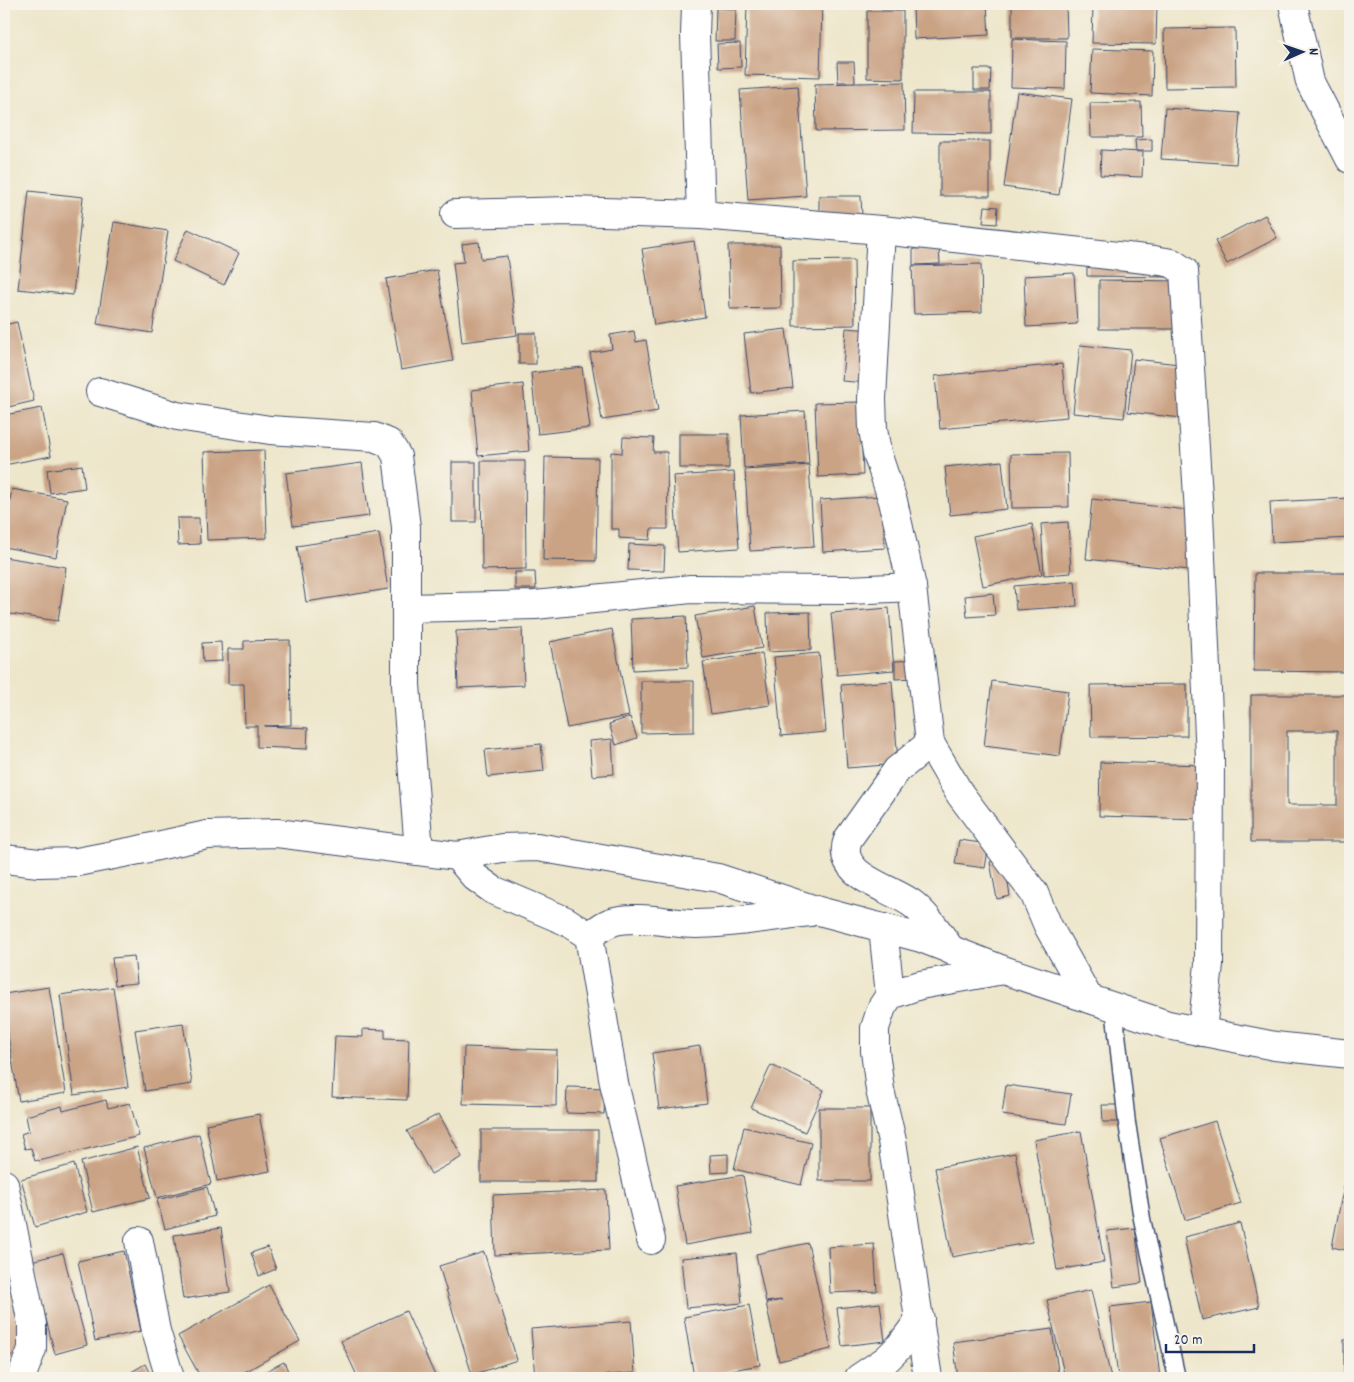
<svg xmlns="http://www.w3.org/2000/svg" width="1354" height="1382" viewBox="0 0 1354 1382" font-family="Dekko,sans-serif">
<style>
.building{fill:#caa385;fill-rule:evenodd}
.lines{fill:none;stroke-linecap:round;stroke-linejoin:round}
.lane-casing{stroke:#3a4a6e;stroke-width:19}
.street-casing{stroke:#3a4a6e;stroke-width:30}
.lane{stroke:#fff;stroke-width:16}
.street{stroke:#fff;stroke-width:28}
</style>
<rect width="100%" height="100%" fill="#f7f3e8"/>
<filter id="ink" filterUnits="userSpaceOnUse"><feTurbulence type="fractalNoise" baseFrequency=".02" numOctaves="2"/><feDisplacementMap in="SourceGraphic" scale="10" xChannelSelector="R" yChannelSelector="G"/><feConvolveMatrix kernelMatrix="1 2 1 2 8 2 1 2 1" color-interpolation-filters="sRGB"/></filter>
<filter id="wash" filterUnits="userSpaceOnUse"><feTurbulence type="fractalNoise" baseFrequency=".0096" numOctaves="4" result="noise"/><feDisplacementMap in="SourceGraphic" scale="20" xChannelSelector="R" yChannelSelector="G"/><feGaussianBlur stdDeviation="1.12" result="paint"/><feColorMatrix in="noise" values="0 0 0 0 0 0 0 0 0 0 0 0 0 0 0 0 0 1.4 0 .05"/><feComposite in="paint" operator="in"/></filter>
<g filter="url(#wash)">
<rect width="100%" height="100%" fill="#ede6ca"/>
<g id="blocks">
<g class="building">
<path d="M747 4H822L820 77 745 75Z"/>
<path d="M913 4H987L989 35 914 39Z"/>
<path d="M1012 4H1066L1067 38H1012Z"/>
<path d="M1093 4H1157L1156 44 1092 43Z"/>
<path d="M716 8 736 9 735 41H715Z"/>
<path d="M867 11H903V79L867 78Z"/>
<path d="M1235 28 1236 87 1165 88 1164 29Z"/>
<path d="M1012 39 1066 41 1065 89 1011 87Z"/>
<path d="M740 43 741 67 718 68 717 44Z"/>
<path d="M1092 49 1153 51 1152 96 1090 93Z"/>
<path d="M837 62H854L855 82H838Z"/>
<path d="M974 69H991L990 90H974Z"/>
<path d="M904 82 905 130 816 131 815 84Z"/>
<path d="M798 86 806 196 748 200 740 90Z"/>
<path d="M914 92H991V134L913 133Z"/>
<path d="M1017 92 1072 99 1059 195 1004 187Z"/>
<path d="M1141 102 1142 137H1091L1090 103Z"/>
<path d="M1165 108 1240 113 1236 164 1161 159Z"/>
<path d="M1152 139V151H1136L1135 140Z"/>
<rect x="940" y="141" width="50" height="55"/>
<path d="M1101 150 1143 152 1142 177 1100 175Z"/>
<path d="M29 191 83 197 73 295 18 289Z"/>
<path d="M819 196H861L862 217 819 218Z"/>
<path d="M985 206 998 207 997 224 983 223Z"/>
<path d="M1265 215 1277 238 1227 264 1215 241Z"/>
<path d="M114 222 168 231 152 333 97 324Z"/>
<path d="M188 229 239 253 224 285 173 261Z"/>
<path d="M694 241 705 317 654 325 642 249Z"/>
<path d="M479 242 481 259 507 256 517 335 462 342 453 263 464 262 462 244Z"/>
<path d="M728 245H780L781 308 730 309Z"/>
<path d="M939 248 940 264 913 265V249Z"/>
<path d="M854 260 855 325 793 326V261Z"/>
<path d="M981 264 982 312 914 314 912 266Z"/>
<path d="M1087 265H1174V277L1087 276Z"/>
<path d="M437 270 453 361 401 370 386 279Z"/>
<path d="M1074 273 1077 324 1026 327 1024 276Z"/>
<path d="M1099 280 1183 281 1182 329H1099Z"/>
<path d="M17 322 34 401 4 408V325Z"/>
<path d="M846 328 871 330 867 383 842 381Z"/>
<path d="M786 329 793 388 751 393 744 334Z"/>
<path d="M634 331 636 342 646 340 658 411 602 420 590 353 612 349 610 335Z"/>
<rect x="519" y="333" width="17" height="31"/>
<path d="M1080 345 1131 350 1124 418 1073 413Z"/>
<path d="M1134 359 1188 365 1182 418 1128 412Z"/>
<path d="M1062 364 1067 417 940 429 935 376Z"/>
<path d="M582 367 590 428 538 434 531 373Z"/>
<path d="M523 384 529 451 478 456 472 390Z"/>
<path d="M860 402 863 475 818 477 815 403Z"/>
<path d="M42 408 51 456 4 465V415Z"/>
<path d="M805 411 809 464 744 468 741 415Z"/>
<rect x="679" y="434" width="50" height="34"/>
<path d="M623 437 654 438 653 452H667L668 529H651L650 540 619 538V529H611V452L622 453Z"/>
<path d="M264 450 267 538 207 540 204 452Z"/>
<path d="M1068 453 1069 507 1012 508 1011 454Z"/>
<path d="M545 457 598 458 596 561 543 560Z"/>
<path d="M481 461H525L526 569 482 570Z"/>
<path d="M1002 461 1007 509 950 515 945 467Z"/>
<rect x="452" y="462" width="24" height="60"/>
<path d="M362 463 369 516 293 526 286 473Z"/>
<path d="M82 465 85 488 50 493 47 470Z"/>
<path d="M809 465 814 547 750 551 745 470Z"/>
<path d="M734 472 739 548 678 552 673 476Z"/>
<path d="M12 489 67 499 56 557 4 547V533Z"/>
<path d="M882 496 885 548 823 552 820 500Z"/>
<path d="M1350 498V538L1272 542 1270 502Z"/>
<path d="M1092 499 1196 511 1189 570 1086 559Z"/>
<path d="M177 518H199L200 544 178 545Z"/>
<path d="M1068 522 1071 573 1044 575 1041 524Z"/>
<path d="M1032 524 1042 574 983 586 973 536Z"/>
<path d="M379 533 388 589 306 602 297 546Z"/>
<path d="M629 544 665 546 664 571 628 570Z"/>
<path d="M4 557 66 567 58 621 4 613Z"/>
<path d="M515 572H535L536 589H515Z"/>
<path d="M1255 573H1350V672L1254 671Z"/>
<path d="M1075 581 1077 606 1016 610 1014 586Z"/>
<path d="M993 593 995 615 967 617 965 596Z"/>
<path d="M755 606 762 648 703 658 695 616Z"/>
<path d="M889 608 894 670 837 675 831 613Z"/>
<path d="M810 612 811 650 768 652 767 613Z"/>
<path d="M686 616 688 667 633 670 631 619Z"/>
<path d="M522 628 524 685 458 688 456 631Z"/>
<path d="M612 629 629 716 567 728 550 642Z"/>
<path d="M290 640 291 725 264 726 308 728 307 749 257 747V726H245L244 684H228V649H244V641Z"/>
<path d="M221 642 222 661 203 662 202 643Z"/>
<path d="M762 653 770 705 711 714 703 662Z"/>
<path d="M819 653 826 732 781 736 774 657Z"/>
<path d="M915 660 916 678 895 679V661Z"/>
<path d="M641 681H694V732L641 733Z"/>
<path d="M892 681 898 764 847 768 841 685Z"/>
<path d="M992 681 1068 691 1060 756 984 746Z"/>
<path d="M1187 684V736L1091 737 1090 685Z"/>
<path d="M1251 695H1350V842H1251ZM1287 731H1337V805H1287Z"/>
<path d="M630 717 637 738 616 745 609 724Z"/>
<path d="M612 739 614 774 592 776 589 741Z"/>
<path d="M541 744 544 771 488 777 485 750Z"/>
<path d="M1100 762 1203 765 1201 819 1099 816Z"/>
<path d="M959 840 989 844 985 868 955 864Z"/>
<path d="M1004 859 1010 896 997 899 990 862Z"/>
<path d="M134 956 137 983 115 985 112 958Z"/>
<path d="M49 987 66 1093 19 1101 4 1012V994Z"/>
<path d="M113 987 128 1087 74 1095 60 995Z"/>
<path d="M183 1023 192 1084 145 1091 135 1030Z"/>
<path d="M363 1029 385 1030V1038L409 1039 407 1100 332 1097 335 1036 363 1037Z"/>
<path d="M700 1046 707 1103 659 1109 652 1053Z"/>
<path d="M464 1047 557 1050 556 1106 463 1104Z"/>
<path d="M771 1065 824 1090 805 1132 751 1108Z"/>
<path d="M1006 1085 1071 1094 1066 1124 1002 1115Z"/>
<path d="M567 1087 605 1088 604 1114 566 1113Z"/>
<path d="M106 1100 108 1108 130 1103 139 1136 39 1161 38 1160 35 1161 31 1148 25 1149 21 1134 29 1131 26 1116 62 1106 63 1111Z"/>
<path d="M1102 1105H1118L1119 1122H1103Z"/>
<rect x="819" y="1108" width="51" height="73"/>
<path d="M259 1114 270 1171 217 1181 206 1124Z"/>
<path d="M439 1114 462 1157 431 1174 407 1131Z"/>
<path d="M1215 1121 1241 1203 1185 1220 1160 1138Z"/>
<path d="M744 1127 811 1143 801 1185 734 1169Z"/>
<rect x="481" y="1130" width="117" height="52"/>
<path d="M1081 1131 1104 1262 1057 1270 1034 1140Z"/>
<path d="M199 1134 211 1184 157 1198 144 1148Z"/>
<path d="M137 1147 150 1198 93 1212 81 1162Z"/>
<path d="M1015 1153 1032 1242 952 1257 935 1168Z"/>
<path d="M728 1154V1172L711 1173 710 1155Z"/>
<path d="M1349 1159H1350V1251L1332 1247Z"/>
<path d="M74 1164 87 1212 35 1227 21 1179Z"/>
<path d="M743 1175 753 1233 685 1245 675 1186Z"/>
<path d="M207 1187 215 1216 165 1229 157 1200Z"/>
<path d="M606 1190 609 1250 495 1255 493 1195Z"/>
<path d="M1240 1223 1259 1307 1202 1320 1184 1237Z"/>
<path d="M221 1228 230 1292 183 1299 174 1235Z"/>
<path d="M1135 1228 1142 1283 1114 1287 1107 1231Z"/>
<path d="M808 1243 831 1349 779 1361 766 1303 782 1300 766 1302 756 1254Z"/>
<path d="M874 1244 877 1291 830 1293 828 1247Z"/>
<path d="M268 1247 276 1269 259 1276 251 1253Z"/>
<path d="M124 1251 141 1331 95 1341 78 1261Z"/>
<path d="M484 1252 517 1360 472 1375 439 1266Z"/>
<path d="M63 1253 87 1345 55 1354 31 1261Z"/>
<path d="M737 1253 742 1303 686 1308 681 1258Z"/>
<path d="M10 1271 28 1351 4 1357V1272Z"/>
<path d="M269 1285 300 1341 234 1378H201L178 1336Z"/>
<path d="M1091 1290 1111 1378H1065L1047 1300Z"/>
<path d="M1151 1302 1160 1378H1118L1110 1307Z"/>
<path d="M880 1303 885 1341 842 1346 837 1308Z"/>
<path d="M749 1305 760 1365 694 1377 684 1317Z"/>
<path d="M406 1311 436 1378H358L341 1341Z"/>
<path d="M631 1321 635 1373 571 1378H535L531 1329Z"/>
<path d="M1052 1329 1059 1378H958L953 1342Z"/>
<rect x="1344" y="1340" width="6" height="38"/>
<path d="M284 1362 291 1378H252Z"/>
<path d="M145 1364 152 1378H121Z"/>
</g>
</g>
</g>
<g filter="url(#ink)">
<use href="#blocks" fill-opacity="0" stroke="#3a4a6e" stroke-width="1"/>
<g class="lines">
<g class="lane-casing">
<path id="lane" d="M1114 1007 1127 1123 1142 1219 1177 1378"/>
</g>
<g class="street-casing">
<g id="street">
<path d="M696 4 695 35 701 215"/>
<path d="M1293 4 1310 82 1350 159"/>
<path d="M455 214 570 211 701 215 881 230 1154 260 1172 263 1184 271 1199 513 1210 758 1209 964 1202 1032"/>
<path d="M881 230 872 399 873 429 877 453 893 501 912 587 930 743 960 794 1034 893 1048 926 1089 999"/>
<path d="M100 392 177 416 270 430 374 437 389 443 397 456 406 527V685L419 851"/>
<path d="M406 608 535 605 691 589 849 590 912 587"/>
<path d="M930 743 897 770 848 839C834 877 892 887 914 905 929 918 940 934 951 950"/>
<path d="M457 856 475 877 493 890 566 921 589 936 614 1083 651 1240"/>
<path d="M4 859 39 863 77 862 139 850 207 835 277 833 457 856 502 848 537 847 718 878 819 911 921 938 1003 970 1168 1025 1275 1046 1350 1054"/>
<path d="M883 928 890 995"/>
<path d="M589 936C597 930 606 923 615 921 638 915 672 924 696 924 734 924 772 916 810 912"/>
<path d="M4 1184 32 1324V1349L21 1378"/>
<path d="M139 1241 156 1331 170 1378"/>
<path d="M859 1378 886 1360 900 1346 920 1319"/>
<path d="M928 1378 892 1141 880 1090 875 1051V1028L882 1007 890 995 920 985 1003 970"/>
</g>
</g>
<use href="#lane" class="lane"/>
<use href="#street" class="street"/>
</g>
</g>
<rect width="1354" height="1382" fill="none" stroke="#f7f3e8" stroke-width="20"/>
<g transform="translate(1302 52) rotate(88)" stroke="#f7f3e8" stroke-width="4" paint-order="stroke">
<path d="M0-4L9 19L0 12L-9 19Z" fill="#1b2f5e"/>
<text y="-8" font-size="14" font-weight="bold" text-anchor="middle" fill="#1b2f5e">N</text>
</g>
<path d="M1166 1344v8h88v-8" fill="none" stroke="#1b2f5e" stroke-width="2.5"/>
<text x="1174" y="1344" font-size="15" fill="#1b2f5e" stroke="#f7f3e8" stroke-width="4" paint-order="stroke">20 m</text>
</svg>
